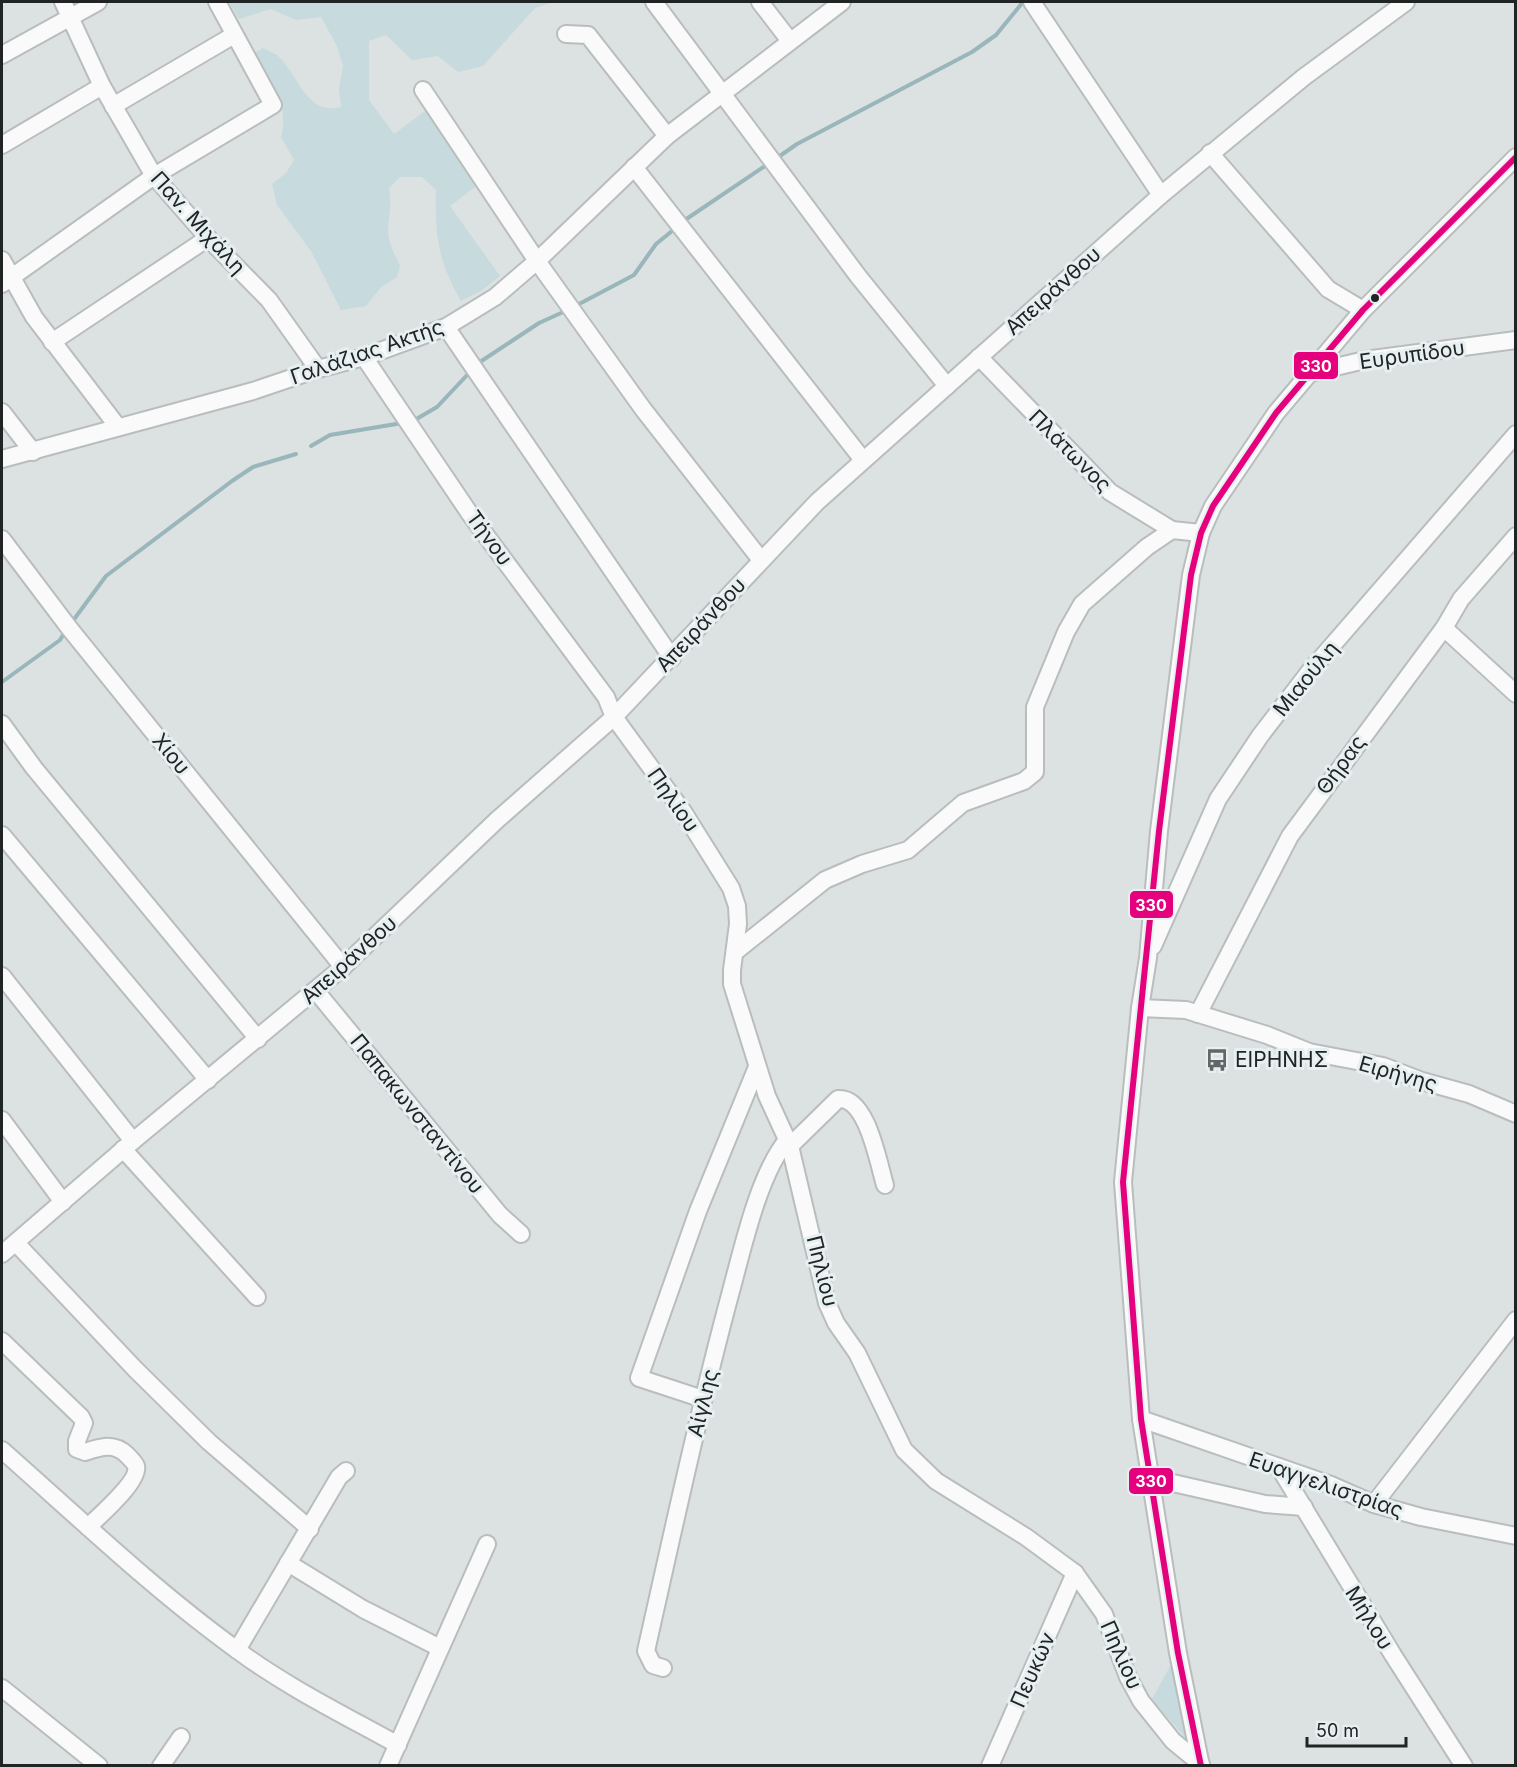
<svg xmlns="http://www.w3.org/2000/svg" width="1517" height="1767" viewBox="0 0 1517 1767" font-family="Inter,sans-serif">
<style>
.green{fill:#c7dadd}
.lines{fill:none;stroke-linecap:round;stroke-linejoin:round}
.stream{stroke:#99b6bb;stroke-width:4}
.minor-casing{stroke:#b9bdbe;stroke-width:20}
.minor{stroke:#fafafb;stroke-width:16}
.bus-1-casing{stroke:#e7f0f1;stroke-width:10}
.bus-1{stroke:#e5007d;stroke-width:6}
.bus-dot{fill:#212424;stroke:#e7f0f1;stroke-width:2}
.labels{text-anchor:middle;stroke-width:6;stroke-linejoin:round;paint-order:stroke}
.street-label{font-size:21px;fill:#212424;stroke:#e7f0f1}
.poi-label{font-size:21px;fill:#212424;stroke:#e7f0f1;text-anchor:start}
.line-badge{stroke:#e7f0f1;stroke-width:2}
.badge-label{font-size:16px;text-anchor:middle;font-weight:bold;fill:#fff}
</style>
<rect width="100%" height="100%" fill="#dce1e2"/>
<g class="green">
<path d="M229 2H553L535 8 483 66 458 72 438 56 412 60 386 35 369 41V100L394 134 429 108 479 184 450 206 500 276 481 291 461 301C438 260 435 237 436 190L422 177H400L389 188C392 206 389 213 388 230 388 243 395 255 400 266L397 277 381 287 366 306 341 310 311 251 277 205 272 184 286 173 294 160 281 137C290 103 270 82 255 53L263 48C268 51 275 53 279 57 300 77 306 116 341 107L339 89 343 66 337 46 321 17 296 20 271 9 239 19Z"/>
<path d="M1172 1663 1189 1742 1152 1699Z"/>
</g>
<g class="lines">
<g class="stream">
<path d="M777 158 797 144 972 52 996 35 1023 2"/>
<path d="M682 222 768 164"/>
<path d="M581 303 634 275 656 244 677 227"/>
<path d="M477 364 539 323 561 313"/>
<path d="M413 421 437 407 470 372"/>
<path d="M311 446 330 435 402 423"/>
<path d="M72 622 106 576 232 481 253 467 296 454"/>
<path d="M2 682 60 640 66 630"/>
</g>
<g class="minor-casing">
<g id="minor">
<path d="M63 2 102 86 154 176 208 238 269 300 318 369"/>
<path d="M654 2 858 276 947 386"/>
<path d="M760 2 790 41"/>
<path d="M1032 2 1161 195"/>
<path d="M566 34 588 35 667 136"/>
<path d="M2 55 98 2"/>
<path d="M423 90 537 261 643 409 761 560"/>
<path d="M113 106 234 35"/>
<path d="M2 145 102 86"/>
<path d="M1210 153 1328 289 1363 310"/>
<path d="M634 167 863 460"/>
<path d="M2 260 34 317 118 427"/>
<path d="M2 284 154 176 273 105 217 2"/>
<path d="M446 327 672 658"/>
<path d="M52 342 208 238"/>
<path d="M364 357 470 514 606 697 614 717 684 813 731 888 737 906 738 924 732 970V984L767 1096 790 1146 827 1303 836 1323 857 1353 904 1450 936 1481 1026 1537 1075 1573 1104 1614 1128 1677 1141 1701 1173 1741 1201 1764"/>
<path d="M979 357 1110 492 1172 530"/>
<path d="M1310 373 1365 360 1516 340"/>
<path d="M2 412 33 452"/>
<path d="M2 459 253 391 318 369 364 357 446 327 495 297 537 261 667 136 842 2"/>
<path d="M2 539 70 629 343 967"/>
<path d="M1444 628 1516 694"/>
<path d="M2 724 34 768 258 1039"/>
<path d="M2 835 208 1080"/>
<path d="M1153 946 1218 799 1260 736 1310 671 1516 434"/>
<path d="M735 952 825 880 862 864 908 850 963 803 1024 781 1035 772V707L1066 632 1082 604 1147 547 1172 530 1201 533"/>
<path d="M2 976 133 1141"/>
<path d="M316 991 500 1215 521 1234"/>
<path d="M1140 1008 1186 1010 1267 1035 1309 1052 1383 1066 1422 1081 1469 1094 1516 1114"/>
<path d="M1198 1014 1290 836 1444 628 1461 599 1516 536"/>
<path d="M2 1120 63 1202"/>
<path d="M790 1146 838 1099C867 1096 878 1162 885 1185"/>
<path d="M123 1149 257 1297"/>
<path d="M16 1243 135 1369 209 1442 310 1529"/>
<path d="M2 1254 133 1141 343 967 497 820 614 717 817 502 1161 195 1304 77 1406 2"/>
<path d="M2 1341 81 1417 84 1423 77 1441V1449L85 1452C100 1447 114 1442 127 1455 130 1458 135 1463 136 1466 140 1481 99 1516 88 1527"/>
<path d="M703 1399 639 1378 698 1211 757 1067"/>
<path d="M1141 1419 1331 1485 1374 1504 1421 1517 1516 1536"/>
<path d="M2 1450C79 1518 154 1590 237 1650 287 1687 344 1715 398 1745"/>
<path d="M1279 1467 1393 1655 1464 1766"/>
<path d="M1151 1478 1265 1504 1304 1507"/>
<path d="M1374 1504 1516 1320"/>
<path d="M288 1563 363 1609 440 1648"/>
<path d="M237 1650 339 1477 346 1471"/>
<path d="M663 1668 653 1665 646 1651C673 1531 699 1410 731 1291 743 1247 759 1173 788 1139"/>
<path d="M2 1688 99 1766"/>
<path d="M161 1766 181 1737"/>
<path d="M388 1766 487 1544"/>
<path d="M990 1766 1075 1573"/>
<path d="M1201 1766 1178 1653 1141 1419 1123 1182 1140 1008 1148 958 1159 831 1191 575 1201 533 1213 506 1276 413 1363 310 1516 157"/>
</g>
</g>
<use href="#minor" class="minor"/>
<g class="bus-1-casing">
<path id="bus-1" d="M1201 1766 1178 1653 1141 1419 1123 1182 1159 831 1191 575 1201 533 1213 506 1276 413 1363 310 1516 157"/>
</g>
<use href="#bus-1" class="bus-1"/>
</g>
<defs>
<g id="bus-bare" transform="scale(1.8)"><path d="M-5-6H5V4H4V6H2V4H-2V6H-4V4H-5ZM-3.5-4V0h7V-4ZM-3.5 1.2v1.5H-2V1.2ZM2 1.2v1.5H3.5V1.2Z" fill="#626666" stroke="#e7f0f1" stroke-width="2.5" paint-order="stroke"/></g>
</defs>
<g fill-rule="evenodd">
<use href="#bus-bare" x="1217" y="1060"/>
</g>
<circle class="bus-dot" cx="1375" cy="298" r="5"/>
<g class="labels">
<g class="street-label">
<text transform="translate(198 223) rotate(48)" y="7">Παν. Μιχάλη</text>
<text transform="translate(1053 291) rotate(-42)" y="7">Απειράνθου</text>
<text transform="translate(367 352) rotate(-19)" y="7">Γαλάζιας Ακτής</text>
<text transform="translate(1412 355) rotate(-8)" y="7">Ευρυπίδου</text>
<text transform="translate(1070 451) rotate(45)" y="7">Πλάτωνος</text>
<text transform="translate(489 538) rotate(54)" y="7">Τήνου</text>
<text transform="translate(701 625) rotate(-47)" y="7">Απειράνθου</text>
<text transform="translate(1306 679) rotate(-51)" y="7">Μιαούλη</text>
<text transform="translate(171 754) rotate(51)" y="7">Χίου</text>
<text transform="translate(1341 765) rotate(-54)" y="7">Θήρας</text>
<text transform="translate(673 800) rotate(55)" y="7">Πηλίου</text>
<text transform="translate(349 960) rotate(-42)" y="7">Απειράνθου</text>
<text transform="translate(1398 1074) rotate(16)" y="7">Ειρήνης</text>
<text transform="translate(417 1114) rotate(51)" y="7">Παπακωνσταντίνου</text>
<text transform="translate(822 1271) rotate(76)" y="7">Πηλίου</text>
<text transform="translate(703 1403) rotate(-76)" y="7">Αίγλης</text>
<text transform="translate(1326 1485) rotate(19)" y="7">Ευαγγελιστρίας</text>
<text transform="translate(1369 1618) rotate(58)" y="7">Μήλου</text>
<text transform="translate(1121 1655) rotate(66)" y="7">Πηλίου</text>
<text transform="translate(1033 1670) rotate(-66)" y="7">Πευκών</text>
</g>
<g class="poi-label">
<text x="1235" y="1067">ΕΙΡΗΝΗΣ</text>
</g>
</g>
<g class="line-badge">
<rect x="1293" y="351" width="46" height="29" rx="6" fill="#e5007d"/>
<rect x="1129" y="890" width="45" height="29" rx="6" fill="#e5007d"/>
<rect x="1128" y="1467" width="46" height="28" rx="6" fill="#e5007d"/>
</g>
<g class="badge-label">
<text x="1316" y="372">330</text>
<text x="1151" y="911">330</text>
<text x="1151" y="1487">330</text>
</g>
<rect width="1517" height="1767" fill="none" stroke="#212424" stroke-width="6"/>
<path d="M1307 1737v9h99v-9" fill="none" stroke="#212424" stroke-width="3"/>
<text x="1316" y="1737" font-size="18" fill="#212424" stroke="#e7f0f1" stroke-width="4.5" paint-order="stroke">50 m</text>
</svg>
